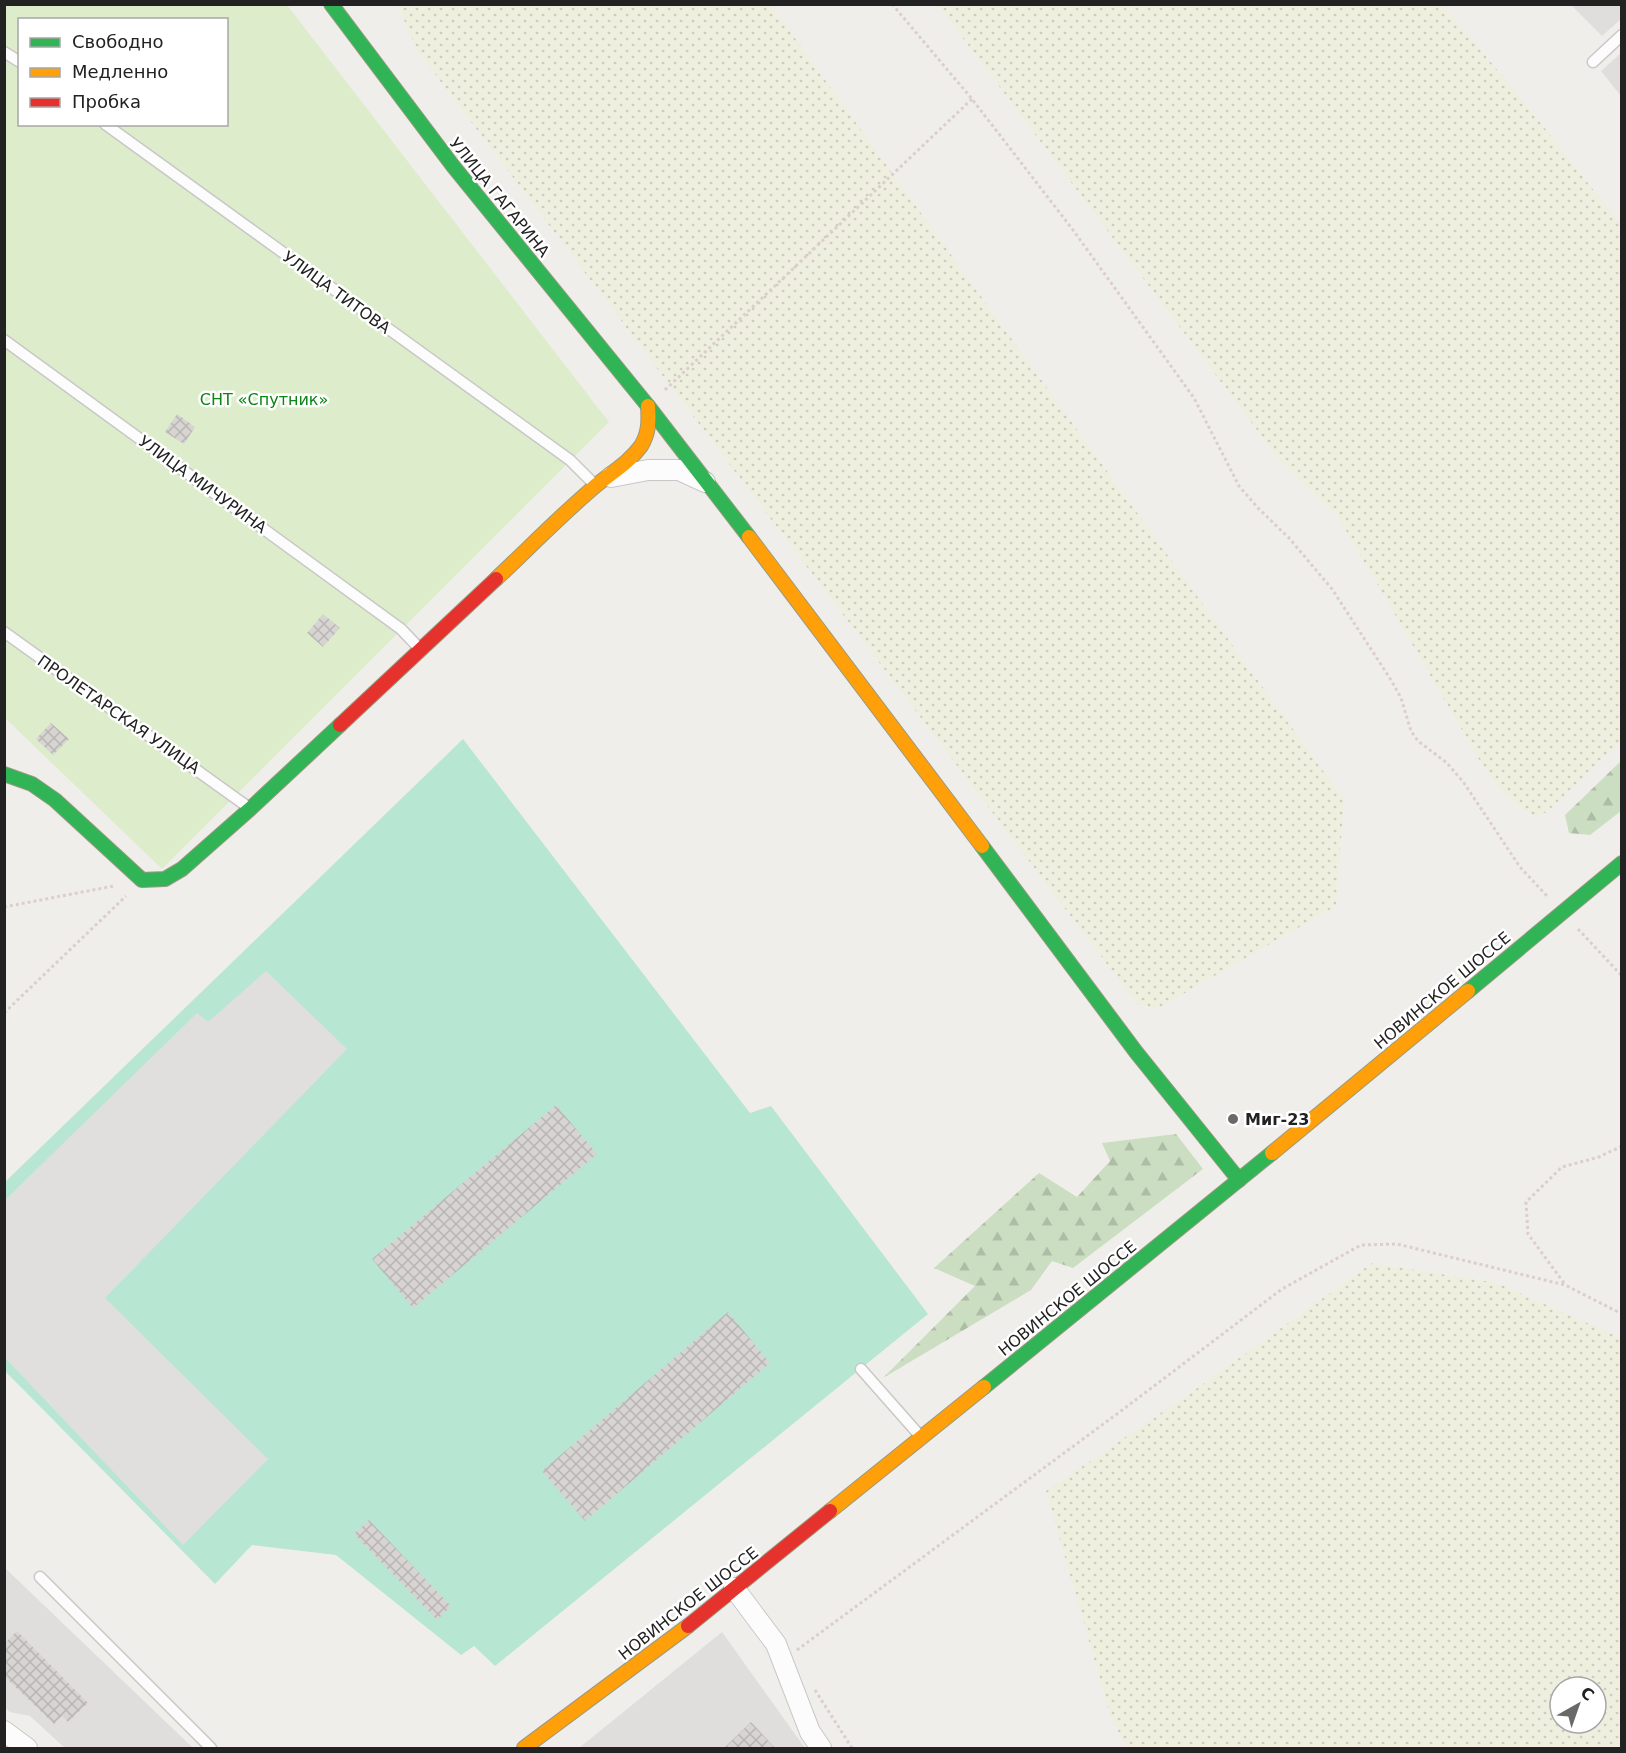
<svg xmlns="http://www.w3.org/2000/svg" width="1626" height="1753" viewBox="0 0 1626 1753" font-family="'DejaVu Sans',sans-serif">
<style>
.residential{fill:#dfdedc}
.farmland{fill:url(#farmland-dots);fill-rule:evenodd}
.grass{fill:#ddeccb;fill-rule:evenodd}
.forest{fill:url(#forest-firs)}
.pitch{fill:#b7e6d2}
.parking{fill:#e0dfde}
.building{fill:url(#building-cross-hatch)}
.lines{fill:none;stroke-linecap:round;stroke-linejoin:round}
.lane-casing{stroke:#c9c8c7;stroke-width:13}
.street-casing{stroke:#c9c8c7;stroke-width:22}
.fast-casing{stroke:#999a82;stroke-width:16}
.slow-casing{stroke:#999a82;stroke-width:16}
.jam-casing{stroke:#999a82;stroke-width:16}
.path{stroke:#dccecd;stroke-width:3;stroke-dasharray:3 3;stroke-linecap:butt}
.lane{stroke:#fdfcfc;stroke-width:10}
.street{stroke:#fdfcfc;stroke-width:20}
.fast{stroke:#30b455;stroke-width:14}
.slow{stroke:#ff9f0a;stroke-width:14}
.jam{stroke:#e5322d;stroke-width:14}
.poi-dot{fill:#6a6968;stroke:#fff;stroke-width:2}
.labels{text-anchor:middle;stroke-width:5;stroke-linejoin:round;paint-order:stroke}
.street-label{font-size:16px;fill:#222;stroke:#fff}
.park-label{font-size:16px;fill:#0c8416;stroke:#fff}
.poi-label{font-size:16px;font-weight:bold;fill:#222;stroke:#fff;text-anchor:start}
</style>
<defs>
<pattern id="farmland-dots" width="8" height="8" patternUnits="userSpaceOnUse" patternTransform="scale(1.5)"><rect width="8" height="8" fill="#efefdf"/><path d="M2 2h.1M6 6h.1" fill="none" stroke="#cdcdbf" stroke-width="1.8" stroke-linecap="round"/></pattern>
<pattern id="forest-firs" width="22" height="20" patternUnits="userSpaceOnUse" patternTransform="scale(1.5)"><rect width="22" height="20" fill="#cbdec1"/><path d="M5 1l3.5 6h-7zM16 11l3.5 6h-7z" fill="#aebea6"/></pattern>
<pattern id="building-cross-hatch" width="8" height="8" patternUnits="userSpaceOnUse" patternTransform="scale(1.5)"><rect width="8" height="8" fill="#d7d4d2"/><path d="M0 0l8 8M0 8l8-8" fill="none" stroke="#b8b6b4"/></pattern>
</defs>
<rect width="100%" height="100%" fill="#f0eeeb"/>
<g class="residential">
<path d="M1571 5H1621V19L1602 36Z"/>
<path d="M1621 53V96L1601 71Z"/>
<path d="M4 1567 193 1748H65L30 1716 10 1712 4 1707Z"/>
<path d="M722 1632 805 1748H579Z"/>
</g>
<g class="farmland">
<path d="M398 5H771L1344 800 1336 906 1157 1009 1137 1004 416 49Z"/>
<path d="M938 5H1442L1517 93 1621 225V741L1547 812 1536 816 1523 810 1504 794 1484 768 1337 515 1284 466Z"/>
<path d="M1372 1263 1497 1283 1621 1338V1748H1127L1111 1718 1046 1491 1193 1391ZM1560 1687H1596V1723H1560Z"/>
</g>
<path class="grass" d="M4 5H287L609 422 162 869 5 718ZM20 20H226V124H20Z"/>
<g class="forest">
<path d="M1621 761V811L1590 835 1569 833 1565 815Z"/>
<path d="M1176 1134 1203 1169 1073 1268 1052 1261 1031 1290 883 1378 975 1286 934 1268 1039 1173 1077 1197 1110 1161 1102 1143Z"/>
</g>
<path class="pitch" d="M463 739 750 1113 771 1106 928 1314 495 1666 474 1646 461 1655 336 1555 252 1545 215 1584 5 1371V1182Z"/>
<path class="parking" d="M266 971 347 1049 105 1298 268 1459 183 1545 5 1358V1200L197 1013 208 1022Z"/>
<g class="building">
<path d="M177 414 195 427 184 444 165 432Z"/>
<path d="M323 614 340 628 323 647 307 633Z"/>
<path d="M51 723 69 739 53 755 36 739Z"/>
<path d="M556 1105 597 1154 413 1308 372 1259Z"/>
<path d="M728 1312 770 1363 585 1521 542 1471Z"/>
<path d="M369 1520 451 1606 437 1620 354 1534Z"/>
<path d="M17 1631 88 1703 68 1722 62 1716 54 1724 4 1676V1644Z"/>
<path d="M751 1722 776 1749H723Z"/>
</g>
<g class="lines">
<g class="lane-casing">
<g id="lane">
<path d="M4 52 20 62"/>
<path d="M1593 62 1622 35"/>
<path d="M105 124 570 460 595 485"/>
<path d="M4 340 401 629 420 649"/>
<path d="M4 632 248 807"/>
<path d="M861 1369 921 1437"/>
<path d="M40 1577 211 1748"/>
</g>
</g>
<g class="street-casing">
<g id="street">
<path d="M611 477 648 470H679L705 482"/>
<path d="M734 1588 776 1644 810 1732 821 1748"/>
<path d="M4 1731 27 1748"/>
</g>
</g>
<g class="fast-casing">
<g id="fast">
<path d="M331 4 453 166 648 406 749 537"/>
<path d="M4 774 32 784 55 800 142 880 165 879 182 869 250 809 340 725"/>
<path d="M982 846 1136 1052 1239 1180"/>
<path d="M1468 991 1622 863"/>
<path d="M984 1387 1272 1153"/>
</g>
</g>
<g class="slow-casing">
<g id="slow">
<path d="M749 537 982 846"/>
<path d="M496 579C528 549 559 517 593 488 609 474 628 464 641 446 649 433 649 421 648 406"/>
<path d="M1272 1153 1468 991"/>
<path d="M830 1511 984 1387"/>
<path d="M524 1748 688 1626"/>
</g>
</g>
<g class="jam-casing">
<g id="jam">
<path d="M340 725 496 579"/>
<path d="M688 1626 830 1511"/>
</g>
</g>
<g class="path">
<path d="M892 4 972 99 1073 230 1194 398 1239 486 1258 508 1289 538 1332 589 1391 680 1401 698 1411 731 1418 741 1447 763 1464 783 1520 867 1547 896"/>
<path d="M665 390 972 99"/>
<path d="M4 907 114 886"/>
<path d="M1578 929 1622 976"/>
<path d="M4 1013 126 896"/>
<path d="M1564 1283 1528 1234 1526 1202 1562 1167 1599 1157 1622 1146"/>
<path d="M797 1650 1121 1411 1282 1289 1361 1245 1397 1244 1565 1285 1622 1314"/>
<path d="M815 1690 852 1748"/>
</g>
<use href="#lane" class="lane"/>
<use href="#street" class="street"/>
<use href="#fast" class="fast"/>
<use href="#slow" class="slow"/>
<use href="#jam" class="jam"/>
</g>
<circle class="poi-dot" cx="1233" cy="1119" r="6"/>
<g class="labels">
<g class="street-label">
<text transform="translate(500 197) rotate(51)" y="6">УЛИЦА ГАГАРИНА</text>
<text transform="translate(337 292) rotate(36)" y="6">УЛИЦА ТИТОВА</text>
<text transform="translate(203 484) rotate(36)" y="6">УЛИЦА МИЧУРИНА</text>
<text transform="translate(119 714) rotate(35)" y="6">ПРОЛЕТАРСКАЯ УЛИЦА</text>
<text transform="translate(1442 990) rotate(-40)" y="6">НОВИНСКОЕ ШОССЕ</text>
<text transform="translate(1067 1298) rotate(-39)" y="6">НОВИНСКОЕ ШОССЕ</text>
<text transform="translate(688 1603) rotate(-38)" y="6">НОВИНСКОЕ ШОССЕ</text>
</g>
<g class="park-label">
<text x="264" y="405">СНТ «Спутник»</text>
</g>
<g class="poi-label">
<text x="1245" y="1125">Миг-23</text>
</g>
</g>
<rect width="1626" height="1753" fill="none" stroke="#222222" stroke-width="12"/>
<rect x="18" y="18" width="210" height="108" fill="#ffffff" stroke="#a7a7a7" stroke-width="1.5"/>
<rect x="30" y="38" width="30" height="9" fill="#30b455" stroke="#a7a7a7" stroke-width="1.5"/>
<text x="72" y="48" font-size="18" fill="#222222">Свободно</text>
<rect x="30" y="68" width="30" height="9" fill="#ff9f0a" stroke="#a7a7a7" stroke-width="1.5"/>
<text x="72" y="78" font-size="18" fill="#222222">Медленно</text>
<rect x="30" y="98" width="30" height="9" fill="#e5322d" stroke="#a7a7a7" stroke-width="1.5"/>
<text x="72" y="108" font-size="18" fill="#222222">Пробка</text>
<g transform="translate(1578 1705) rotate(40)"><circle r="28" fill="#ffffff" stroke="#a7a7a7" stroke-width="1.5"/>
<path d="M0-4.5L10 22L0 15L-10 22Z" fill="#6a6968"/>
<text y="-9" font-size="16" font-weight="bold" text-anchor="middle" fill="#222222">С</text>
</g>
</svg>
